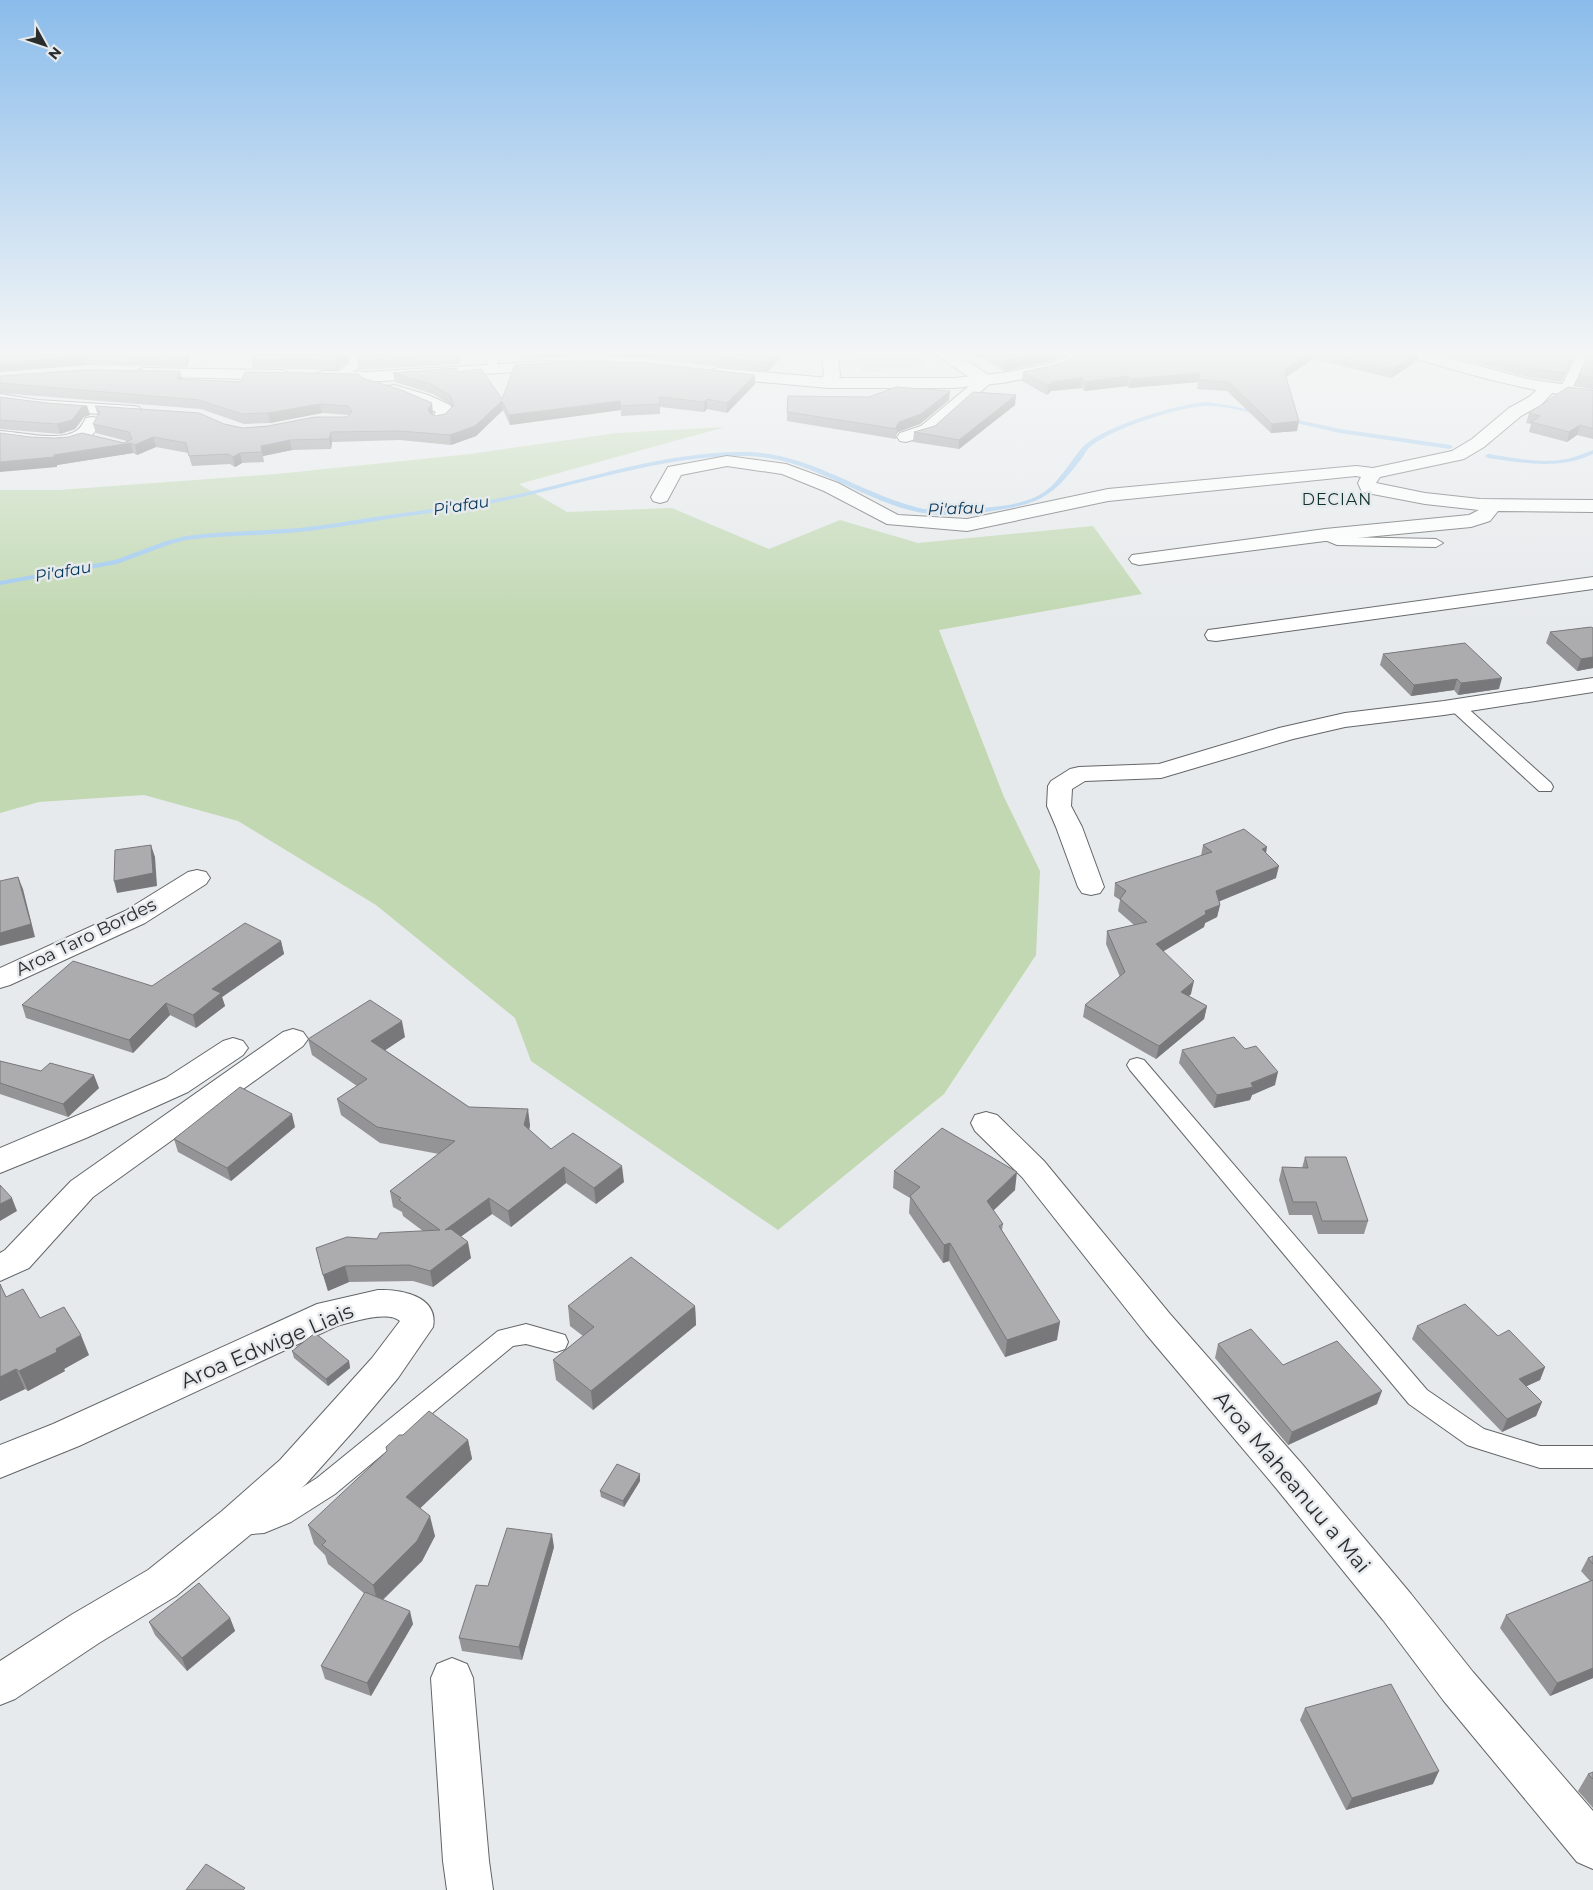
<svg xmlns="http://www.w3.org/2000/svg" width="1593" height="1890" viewBox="0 0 1593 1890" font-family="Montserrat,sans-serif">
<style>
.green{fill:#c1d8b2}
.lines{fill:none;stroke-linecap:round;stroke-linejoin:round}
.stream{fill:#9dc8ef;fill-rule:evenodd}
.service-casing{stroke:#636668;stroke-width:2}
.minor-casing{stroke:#636668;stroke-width:2}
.secondary-casing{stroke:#636668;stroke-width:2}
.service{fill:#fff;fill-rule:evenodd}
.minor{fill:#fff;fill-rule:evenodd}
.secondary{fill:#fff;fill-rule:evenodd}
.wall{fill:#949496}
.shaded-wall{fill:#78787a}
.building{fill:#acacaf;stroke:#78787a}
.labels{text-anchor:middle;stroke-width:5;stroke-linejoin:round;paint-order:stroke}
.far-neighbourhood-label{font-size:16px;letter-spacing:1px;fill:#0f322f;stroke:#e7eaec}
.far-water-label{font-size:16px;font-style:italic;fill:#003458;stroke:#e7eaec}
.street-label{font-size:18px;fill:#2b2c2d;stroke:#e7eaec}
.near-street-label{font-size:21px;fill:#2b2c2d;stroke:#e7eaec}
</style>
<rect width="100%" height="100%" fill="#e7eaec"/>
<g class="green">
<path d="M848 355H918L928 366 863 373Z"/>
<path d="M725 427 519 484 567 512 672 508 769 549 840 520 918 543 1093 526 1142 594 939 630 1004 797 1040 871 1036 955 944 1094 778 1230 531 1061 515 1018 376 905 238 821 144 795 39 802 0 813V490H59L277 474 470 454 617 433Z"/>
</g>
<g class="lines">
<g class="stream">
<path d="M1207 402 1233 406 1262 413 1259 415C1243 411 1226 406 1209 406 1183 405 1106 430 1088 449 1084 454 1082 459 1078 463 1056 491 1045 501 1010 508 978 514 941 519 909 510 854 495 807 458 749 456 664 454 577 486 494 503 461 510 427 513 394 518 362 523 330 529 299 532 261 536 223 535 186 540L171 544 117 564 0 585V581L115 560 166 541 186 536C223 531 261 531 299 528 329 525 359 519 389 515 423 510 457 506 490 500 576 484 661 450 749 452 808 454 856 490 912 506 933 513 959 510 981 508 1003 506 1030 504 1048 489 1055 484 1060 476 1066 469 1072 461 1078 451 1086 444 1109 425 1177 404 1207 402Z"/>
<path d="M1285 417 1340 429 1450 445 1453 447 1450 449 1340 433 1283 420V418Z"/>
<path d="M1593 450V454C1559 470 1524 463 1488 458L1485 456 1488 454C1514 458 1541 464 1567 459 1576 457 1584 453 1593 450Z"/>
</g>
<g class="service-casing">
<g id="service">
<path d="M351 355H362L358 368 342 378H334L332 376 334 374 349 364Z"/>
<path d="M489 355H499L496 372 492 373 486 370Z"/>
<path d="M934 355H950L960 361 955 364Z"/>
<path d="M1577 355H1588L1574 385 1566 393H1558L1556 391 1563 383Z"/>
<path d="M1325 531 1339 537 1436 539 1443 543 1436 547 1337 545 1320 538 1318 535Z"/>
<path d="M1456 701 1462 703 1551 783 1553 787 1551 791H1539L1450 709 1448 706 1450 703Z"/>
<path d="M1137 1058 1144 1060 1427 1390 1484 1429 1540 1446H1593V1468H1540L1476 1448 1467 1445 1409 1404 1130 1070 1127 1065 1130 1060Z"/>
<path d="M526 1324 565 1335 568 1342 565 1349 556 1352 526 1344 513 1346 335 1494 291 1522 264 1533 241 1535 232 1531 228 1523 232 1515 241 1511 263 1509 273 1506 317 1478 498 1331Z"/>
</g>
</g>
<g class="minor-casing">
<g id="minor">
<path d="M822 355H838L840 376 835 386H823L821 383 824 373Z"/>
<path d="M950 355H966L964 359 992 377 994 380 933 434 906 442 900 441 897 437 900 433 921 426 975 381 949 364 947 361Z"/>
<path d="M1548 384 1554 385 1556 389 1541 405 1521 416 1484 447 1464 459 1380 477 1376 483 1425 493 1480 499 1593 500V512L1498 511 1490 521 1471 527 1325 541 1139 565 1132 563 1129 559 1132 555 1325 529 1469 515 1479 510 1425 504 1362 492 1358 483 1361 477 1356 476 1108 501 967 531 887 524 824 491 782 474 727 466 681 475 667 501 660 503 653 501 651 497 668 467 727 456 786 464 838 483 898 515 967 519 1108 489 1356 466 1373 468 1452 451 1472 439 1509 408 1529 397 1542 385Z"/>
<path d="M394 385 428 395 450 405 454 413C448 421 444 425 434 423L431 419 436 412 388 394 386 390 388 386Z"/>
<path d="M0 394 38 400 133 406 139 407 142 411 139 415 133 416 38 410 0 404Z"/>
<path d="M92 417 98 418 101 422C98 427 94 434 89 438 68 454 25 443 0 441V431C20 432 59 442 76 431 81 428 83 423 86 418Z"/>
<path d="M1593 577V589L1216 641 1208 640 1205 635 1208 630 1216 629Z"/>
<path d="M1593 678V692L1444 715 1345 727 1293 739 1161 778 1085 781 1072 789 1071 806 1082 827 1104 887 1100 893 1091 895 1082 893 1078 887 1056 827 1047 806 1048 786 1051 781 1070 769 1079 767 1159 764 1279 728 1345 713 1444 701Z"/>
<path d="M197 870 206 872 210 878 206 884 145 923 10 985 0 988V968L125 911 188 872Z"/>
<path d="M293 1029 303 1032 308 1039 303 1046 93 1197 29 1268 0 1281V1253L5 1250 71 1181 283 1032Z"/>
<path d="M233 1038 243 1041 248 1048 243 1055 188 1092 86 1138 0 1173V1148L166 1078 223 1041Z"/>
<path d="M986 1112 997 1115 1044 1161 1170 1314 1302 1464 1411 1594 1473 1672 1593 1811V1869L1577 1862 1443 1700 1383 1620 1276 1488 1146 1334 1022 1177 975 1131 971 1123 975 1115Z"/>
<path d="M378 1290C401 1289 439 1296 433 1327L398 1378 356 1428 306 1484 250 1535 176 1596 99 1643 15 1699 0 1705V1661L71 1615 148 1570 222 1511 280 1460 372 1358 400 1321C388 1310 352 1322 337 1326L79 1446 0 1478V1445L53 1424 317 1304Z"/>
<path d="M452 1658 467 1664 473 1678 489 1861 493 1890H447L443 1861 431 1678 437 1664Z"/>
</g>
</g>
<g class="secondary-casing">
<g id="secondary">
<path d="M1070 355H1093L1091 358 1053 373 1002 383 954 388H829L718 378 712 376 710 373 712 370 718 368 829 378H954L1002 373 1049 364Z"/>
<path d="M1412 355H1438L1528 379 1593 389V399C1532 392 1473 376 1414 358Z"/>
<path d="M550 361 556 363 558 366 556 369 367 382 324 381 318 379 316 376 318 373 324 371 367 372Z"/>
<path d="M144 368 281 370 287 372 289 375 287 378 281 380 138 376 136 373 138 370Z"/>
</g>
</g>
<use href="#service" class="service"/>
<use href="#minor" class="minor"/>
<use href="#secondary" class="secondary"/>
</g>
<g class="wall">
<path d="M0 355H191L187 367 87 365Z"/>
<path d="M253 355H350L347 363 337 370 253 368 251 359Z"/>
<path d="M359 355H460L459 364 358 370 357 361Z"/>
<path d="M520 355H783L767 372 647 358 579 356 521 360Z"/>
<path d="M976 355H1065L1048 362 1004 371Z"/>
<path d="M1080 355H1419L1417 361 1391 378 1313 359 1286 377 1297 431 1271 433 1227 391 1197 389 1198 382 1129 388 1127 386 1085 391 1081 388 1051 391 1047 395 1022 381 1023 372 1055 365Z"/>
<path d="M1446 355H1575L1561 382 1528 377Z"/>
<path d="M1593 355V388L1576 385 1579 375Z"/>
<path d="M457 368 458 372 502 399 755 384 727 413 707 409 704 412 660 407V414L621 416V410L510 425 503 410 476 436 451 445 400 440 332 442 331 449 292 450 263 456 264 462 242 463 235 467 230 464 192 466 188 453 156 447 137 455 133 453 57 465V467L31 437 124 443 127 441 96 433 93 424 98 416 95 406 224 424 243 428 268 426 347 417 349 415 322 413 270 423 244 424 201 409 0 393V376L181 379 241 382 362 378 433 413 432 415 436 416 445 414 452 407 451 405 433 394 395 382 393 373Z"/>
<path d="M1593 390V439L1577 435 1567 442 1529 432 1531 424 1526 423 1529 413Z"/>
<path d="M0 397 47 403 87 406 90 415 84 417 75 429 60 434 0 429Z"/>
<path d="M949 400 920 424 898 432 896 435V439L787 421V412Z"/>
<path d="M1015 405 959 449 913 442 914 432Z"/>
<path d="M1593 628V668L1577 671 1546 643 1550 632Z"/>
<path d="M1383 654 1499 689 1458 695 1454 690 1411 696 1380 665Z"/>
<path d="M1203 845 1266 853 1276 878 1219 901 1220 905 1217 917 1205 923 1204 927 1163 951 1191 994 1189 996 1207 1006 1204 1019 1156 1059 1083 1017 1085 1005 1120 977 1106 944 1107 931 1134 925 1118 911 1120 900 1114 896 1115 883 1201 856Z"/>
<path d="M281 941 284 954 222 997 225 1006 196 1028 170 1015 133 1053 26 1018 22 1005 152 986Z"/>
<path d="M405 1037 385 1050 469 1107 530 1125 529 1130 551 1149 624 1182 596 1204 566 1183 511 1227 492 1214 460 1237 471 1258 433 1287 413 1281 349 1282 328 1291 316 1248 377 1239 423 1231 403 1216 402 1212 393 1207 390 1191 439 1154 380 1143 341 1115 337 1099 357 1086 312 1055 308 1039Z"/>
<path d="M1182 1050 1275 1085 1252 1095 1250 1100 1214 1108 1179 1063Z"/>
<path d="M0 1061 99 1088 68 1117 0 1094Z"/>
<path d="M295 1127 231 1181 178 1152 174 1139Z"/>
<path d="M1305 1157 1368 1221 1364 1234H1318L1312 1215H1289L1279 1180 1282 1167 1302 1168Z"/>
<path d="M894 1171 1015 1190 993 1211 1003 1224 1002 1230 1057 1340 1005 1357 949 1261 943 1263 909 1213 910 1198 893 1188Z"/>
<path d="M0 1284 6 1297 40 1318 89 1355 64 1369 65 1371 28 1391 25 1389 0 1401Z"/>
<path d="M568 1306H695L696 1325 593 1410 556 1380 553 1360 583 1336 570 1326Z"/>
<path d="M1417 1326 1498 1336 1545 1367 1540 1380 1526 1386 1542 1402 1536 1416 1502 1432 1412 1339Z"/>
<path d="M1218 1344 1283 1365 1377 1404 1288 1445 1215 1358Z"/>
<path d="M292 1351 349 1361 350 1368 328 1386 294 1358Z"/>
<path d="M468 1440 472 1459 420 1508 435 1536 422 1561 383 1600 413 1624 371 1696 325 1679 321 1666 365 1594 328 1564 325 1555 314 1544 308 1525Z"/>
<path d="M640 1481 624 1507 601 1497 600 1491Z"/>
<path d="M554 1547 522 1660 462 1651 459 1638 488 1586Z"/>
<path d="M1593 1556V1678L1550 1696 1500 1628 1506 1615 1590 1581 1581 1571 1588 1558Z"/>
<path d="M230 1618 235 1631 187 1671 155 1635 149 1622Z"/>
<path d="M1305 1708 1433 1784 1346 1810 1300 1720Z"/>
<path d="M1593 1772V1808L1578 1791 1588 1774Z"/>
</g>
<g class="shaded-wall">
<path d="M185 355H191L187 367 185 358Z"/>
<path d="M343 355H350L347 363 337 370 336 360Z"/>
<path d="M774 355H783L767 372V363Z"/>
<path d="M1036 355H1065L1048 362 1004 371V361Z"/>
<path d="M1306 355H1314L1313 359 1282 380 1284 370Z"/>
<path d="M1414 355H1419L1417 361 1391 378 1393 369Z"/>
<path d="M1573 355H1575L1561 382 1564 373Z"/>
<path d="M84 356 87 365 0 372V363Z"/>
<path d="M180 371 182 381 177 379Z"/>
<path d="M1199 373 1198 382 1129 388 1130 379Z"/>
<path d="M755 375V384L727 413V403Z"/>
<path d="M1128 376 1127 386 1085 391 1086 382Z"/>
<path d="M1082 378 1081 388 1051 391 1047 395 1048 385 1052 382Z"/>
<path d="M950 391 949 400 920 424 898 432 896 435 897 429 896 427 899 422Z"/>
<path d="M1016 395 1015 405 959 449V440Z"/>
<path d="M707 399V409L704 412V402Z"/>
<path d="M502 401 503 410 476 436 451 445 450 435Z"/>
<path d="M620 401 621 410 510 425 509 415Z"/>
<path d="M432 403 433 413 430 420 428 410Z"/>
<path d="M320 404 322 413 270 423 268 413Z"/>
<path d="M87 406 90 415 84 417 75 429 60 434 57 424 82 407Z"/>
<path d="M1299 421 1297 431 1271 433 1272 424Z"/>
<path d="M1580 425 1577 435 1567 442 1569 432Z"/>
<path d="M331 432 332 442 331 449 329 439Z"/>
<path d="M153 437 156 447 137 455 135 445Z"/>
<path d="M290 440 292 450 263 456 264 462 261 446Z"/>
<path d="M131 443 133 453 57 465V467L0 472V462Z"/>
<path d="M240 453 242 463 235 467 233 457Z"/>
<path d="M1593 657V668L1577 671 1581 659Z"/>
<path d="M1502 678 1499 689 1458 695 1461 683Z"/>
<path d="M1457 679 1454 690 1411 696 1414 685Z"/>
<path d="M151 845 155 857 157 886 117 893 114 881Z"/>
<path d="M1267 847 1265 860 1262 849Z"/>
<path d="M1279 866 1276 878 1213 904 1216 891Z"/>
<path d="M18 877 23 889 35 937 0 946V933Z"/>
<path d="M1220 905 1217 917 1205 923 1204 927 1154 957 1156 944 1205 911Z"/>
<path d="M281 941 284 954 222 997 225 1006 196 1028 193 1015 212 989Z"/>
<path d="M1194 981 1191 994 1178 1005 1181 992Z"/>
<path d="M166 1003 170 1015 133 1053 129 1040Z"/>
<path d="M1207 1006 1204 1019 1156 1059 1159 1046Z"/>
<path d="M402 1021 405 1037 375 1057 371 1041Z"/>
<path d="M1278 1072 1275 1085 1252 1095 1250 1100 1214 1108 1217 1095 1251 1083Z"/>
<path d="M94 1075 99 1088 68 1117 63 1104Z"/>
<path d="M528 1109 530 1125 527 1141 524 1125Z"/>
<path d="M292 1114 295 1127 231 1181 227 1168Z"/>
<path d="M622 1166 624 1182 596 1204 594 1188Z"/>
<path d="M564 1167 566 1183 511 1227 508 1211Z"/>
<path d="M1017 1172 1015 1190 985 1218 987 1201Z"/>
<path d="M12 1198 17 1211 0 1221V1204Z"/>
<path d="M489 1198 492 1214 448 1246 445 1230Z"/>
<path d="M468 1242 471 1258 433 1287 430 1271Z"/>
<path d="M950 1243 949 1261 943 1263 944 1245Z"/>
<path d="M345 1266 349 1282 328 1291 323 1275Z"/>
<path d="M695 1306 696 1325 593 1410 591 1391Z"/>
<path d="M1060 1322 1057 1340 1005 1357 1007 1340Z"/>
<path d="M81 1335 89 1355 64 1369 65 1371 28 1391 19 1371 56 1349Z"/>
<path d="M349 1361 350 1368 328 1386 326 1379Z"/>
<path d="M1545 1367 1540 1380 1514 1392 1519 1379Z"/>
<path d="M16 1369 25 1389 0 1401V1377Z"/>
<path d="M1382 1391 1377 1404 1288 1445 1292 1432Z"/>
<path d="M1542 1402 1536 1416 1502 1432 1507 1419Z"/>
<path d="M468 1440 472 1459 411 1517 406 1497Z"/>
<path d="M640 1474V1481L624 1507 623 1501Z"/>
<path d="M430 1516 435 1536 422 1561 378 1604 373 1585Z"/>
<path d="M552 1534 554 1547 522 1660 519 1647Z"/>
<path d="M410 1611 413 1624 371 1696 367 1683Z"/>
<path d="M230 1618 235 1631 187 1671 182 1658Z"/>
<path d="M1593 1668V1678L1550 1696 1557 1683Z"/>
<path d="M1439 1771 1433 1784 1346 1810 1352 1798Z"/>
</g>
<g class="building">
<path d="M0 355H185V358L84 356 0 363Z"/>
<path d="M253 355H343L336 360 251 359Z"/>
<path d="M359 355H446L357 361Z"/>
<path d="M703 355H774L767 363Z"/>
<path d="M993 355H1036L1004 361Z"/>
<path d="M1080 355H1306L1284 370 1299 421 1272 424 1229 382 1199 380V373L1130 379 1128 376 1086 382 1082 378 1052 382 1048 385 1023 372 1055 365Z"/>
<path d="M1338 355H1414L1393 369Z"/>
<path d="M1484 355H1573L1564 373 1531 368Z"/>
<path d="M1588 355H1593V378L1579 375Z"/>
<path d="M578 361 646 363 755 375 727 403 707 399 704 402 659 397 660 404 621 406 620 401 509 415 502 401 475 426 450 435 399 431 331 432 329 439 290 440 261 446 262 452 240 453 233 457 228 454 189 456 186 443 153 437 135 445 131 443 54 455V457L0 462V433L31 437 55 438 68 437 82 433 124 443 132 439 129 432 93 424 100 412 95 406 199 413 224 424 243 428 268 426 315 417H347L352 411 348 406 320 404 268 413 242 414 199 400 0 383V376L85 370 180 371 177 379 241 382 245 372 359 374 362 378 399 389 425 400 432 403 428 410 431 414 436 416 445 414 454 405 450 395 431 384 393 373 457 368V372L481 369 502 399 515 365Z"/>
<path d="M896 387 950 391 921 414 899 422 896 427 897 429 787 412 788 396 869 397Z"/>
<path d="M1568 387 1593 390V429L1580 425 1569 432 1531 422 1540 416 1529 413Z"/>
<path d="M973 392 1016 395 959 440 914 432 935 426Z"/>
<path d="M0 397 47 403 87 406 82 407 72 420 57 424 0 420Z"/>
<path d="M1591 627 1593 628V657L1581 659 1550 632Z"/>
<path d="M1465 643 1502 678 1461 683 1457 679 1414 685 1383 654Z"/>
<path d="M1244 829 1267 847 1262 849 1279 866 1216 891 1220 905 1205 911 1206 914 1156 944 1194 981 1181 992 1207 1006 1159 1046 1085 1005 1125 972 1107 931 1147 922 1120 899 1126 891 1115 883 1212 852 1203 845Z"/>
<path d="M151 845 153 873 114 881 115 850Z"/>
<path d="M18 877 31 924 0 933V881Z"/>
<path d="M245 923 281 941 212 989 221 993 193 1015 166 1003 129 1040 22 1005 73 961 152 986Z"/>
<path d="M370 1000 402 1021 371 1041 469 1107 528 1109 524 1125 551 1149 573 1133 622 1166 594 1188 564 1167 508 1211 489 1198 445 1230 451 1229 468 1242 430 1271 409 1265 345 1266 323 1275 316 1248 347 1237 377 1239 380 1233 440 1230 399 1200 401 1198 390 1191 455 1141 377 1127 337 1099 367 1079 308 1039Z"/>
<path d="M1234 1037 1245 1049 1256 1046 1278 1072 1251 1083 1253 1087 1217 1095 1182 1050Z"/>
<path d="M0 1061 41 1071 50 1063 94 1075 63 1104 0 1083Z"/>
<path d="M240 1087 292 1114 227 1168 174 1139Z"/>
<path d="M942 1128 1017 1172 987 1201 1003 1224 999 1226 1060 1322 1007 1340 950 1243 944 1245 910 1196 920 1187 894 1171Z"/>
<path d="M1305 1157H1346L1368 1221H1322L1316 1202H1293L1282 1167 1308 1168Z"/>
<path d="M0 1185 12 1198 0 1204Z"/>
<path d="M631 1257 695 1306 591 1391 553 1360 594 1327 568 1306Z"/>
<path d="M0 1284 6 1297 23 1289 40 1318 64 1307 81 1335 56 1349 57 1352 19 1371 16 1369 0 1377Z"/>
<path d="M1465 1304 1498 1336 1509 1330 1545 1367 1519 1379 1542 1402 1507 1419 1417 1326Z"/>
<path d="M1251 1329 1283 1365 1337 1341 1382 1391 1292 1432 1218 1344Z"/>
<path d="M315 1333 349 1361 326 1379 292 1351Z"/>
<path d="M429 1411 468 1440 406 1497 430 1516 417 1541 373 1585 322 1545 326 1541 308 1525 387 1451 386 1447 399 1435H403Z"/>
<path d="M617 1464 640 1474 623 1501 600 1491Z"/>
<path d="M507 1528 552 1534 519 1647 459 1638 476 1585 488 1586Z"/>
<path d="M1593 1556V1564L1588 1558Z"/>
<path d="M1593 1580V1668L1557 1683 1506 1615Z"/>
<path d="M199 1583 230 1618 182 1658 149 1622Z"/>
<path d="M365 1592 410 1611 367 1683 321 1666Z"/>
<path d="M1391 1684 1439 1771 1352 1798 1305 1708Z"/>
<path d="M1593 1772V1779L1588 1774Z"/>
<path d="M206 1864 245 1888 243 1890H186Z"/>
</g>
<linearGradient id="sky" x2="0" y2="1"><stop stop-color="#8abceb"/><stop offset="0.57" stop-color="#f4f6f6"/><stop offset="1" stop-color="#f4f6f6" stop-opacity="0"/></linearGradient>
<rect width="1593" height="620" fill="url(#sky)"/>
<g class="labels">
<g class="far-neighbourhood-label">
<text x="1337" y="505">DECIAN</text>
</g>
<g class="far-water-label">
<text transform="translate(461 505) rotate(-9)" y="6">Pi'afau</text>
<text transform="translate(956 508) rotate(-2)" y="6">Pi'afau</text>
<text transform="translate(63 571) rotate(-10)" y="6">Pi'afau</text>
</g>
<g class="street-label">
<text transform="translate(86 937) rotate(-26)" y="6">Aroa Taro Bordes</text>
</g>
<g class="near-street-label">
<text transform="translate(267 1346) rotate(-23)" y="7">Aroa Edwige Liais</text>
<text transform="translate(1292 1482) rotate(50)" y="7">Aroa Maheanuu a Mai</text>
</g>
</g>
<g transform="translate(45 45) rotate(130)" stroke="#e7eaec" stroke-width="4" paint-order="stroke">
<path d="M0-4L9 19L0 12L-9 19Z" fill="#2b2c2d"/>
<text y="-8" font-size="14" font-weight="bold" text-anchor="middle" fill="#2b2c2d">N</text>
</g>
</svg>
